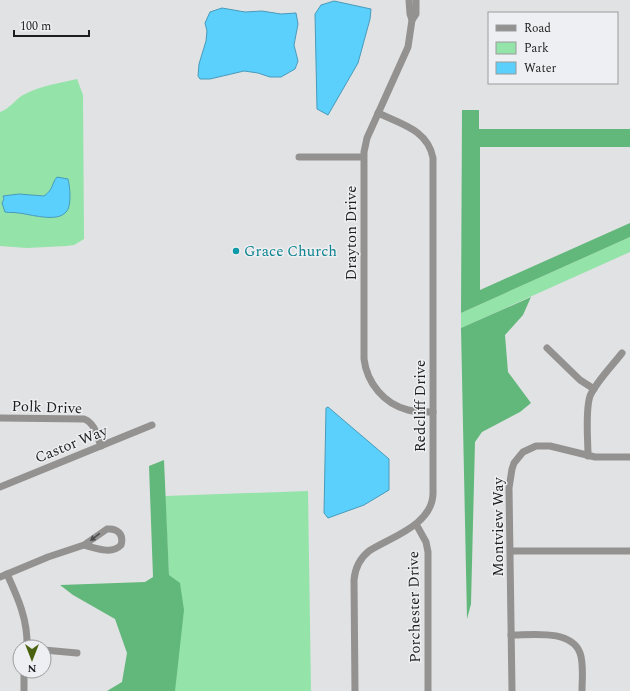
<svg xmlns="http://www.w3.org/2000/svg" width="630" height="691" viewBox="0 0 630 691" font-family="Spectral,serif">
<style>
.green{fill:#94e3a9;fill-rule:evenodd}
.forest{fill:#62b87b}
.water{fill:#5bd0fd;stroke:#489bba}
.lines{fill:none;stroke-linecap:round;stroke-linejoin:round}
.minor{stroke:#939291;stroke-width:7}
.oneway{fill:#4c4c4c}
.culture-dot{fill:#0f9aa8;stroke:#eeeff2;stroke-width:1.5}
.labels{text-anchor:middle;stroke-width:3;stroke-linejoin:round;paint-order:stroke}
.street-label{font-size:15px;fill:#1d1e1e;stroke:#eeeff2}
.culture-label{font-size:15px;fill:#0d838f;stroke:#eeeff2;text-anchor:start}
</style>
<rect width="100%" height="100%" fill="#e1e2e4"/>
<g class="green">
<path d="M77 79 83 95 84 239 74 245 66 246 27 248 0 246V112C10 109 16 98 25 94 41 86 59 83 77 79ZM54 182 69 186V205L60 216 41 217 18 213 6 212 2 203 5 195H31L44 196C49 193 53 188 54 182Z"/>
<path d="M630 237V252L461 328V313Z"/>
<path d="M308 491 311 691H175L165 496Z"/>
</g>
<g class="forest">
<path d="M462 110H479V129H630V147H480V290L630 223V237L461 313Z"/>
<path d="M531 297 523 315 505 335 508 372 531 403 520 412 482 432 475 442 471 604 467 619 461 328Z"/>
<path d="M164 460 169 575 180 583 184 610 175 691H107L122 682 127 653 115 619 73 595 60 585 145 582 153 577 149 466Z"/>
</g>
<g class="water">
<path d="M334 1 371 9 370 19 358 63 328 115 317 109 315 14 321 5Z"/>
<path d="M222 8 245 12 262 11 281 14 296 13 298 24 294 45 298 61 295 69 281 77H270L258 73 244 71 210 79H200L198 76 199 64 206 41 207 31 205 23 210 12Z"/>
<path d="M57 177 68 179C70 186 72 207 66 212 57 223 30 214 18 213 14 212 10 213 5 212L2 203 4 199 3 196 19 194 44 196C54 189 51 184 57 177Z"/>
<path d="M328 407 389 459V490L364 505 328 518 324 513 326 408Z"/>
</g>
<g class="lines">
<g class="minor">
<path d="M409 0 410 14 412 20"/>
<path d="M416 0V14L412 20 408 47 367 138 364 152V359C367 383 384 404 408 410 416 412 425 412 433 412"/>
<path d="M299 157H363"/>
<path d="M547 348 580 380 594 389"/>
<path d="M0 418 84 419C95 423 97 436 101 446"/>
<path d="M588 456C588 440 585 411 590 396 596 382 612 366 622 353"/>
<path d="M0 487 152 425"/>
<path d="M416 524 426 542 428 552V691"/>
<path d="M511 551H630"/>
<path d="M7 574C18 598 28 620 27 647"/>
<path d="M0 577 48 557 84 545 107 529C118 528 124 535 121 545 112 555 95 548 84 545"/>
<path d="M511 635C532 635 571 629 580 653 584 664 582 679 582 691"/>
<path d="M44 650 77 653"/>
<path d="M24 691V671"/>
<path d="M355 691 354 580C355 568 359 559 369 551 391 537 432 525 433 494V158C428 130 401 124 378 113"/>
<path d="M512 691 509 488 512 469 514 463 523 452 536 446H550L595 457H630"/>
</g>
</g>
<defs><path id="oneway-solid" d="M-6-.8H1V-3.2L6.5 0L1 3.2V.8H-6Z"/></defs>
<use class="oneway" href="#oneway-solid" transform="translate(95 537) rotate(143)"/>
<circle class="culture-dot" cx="236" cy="251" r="4"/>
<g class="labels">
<g class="street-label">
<text transform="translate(351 233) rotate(-90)" y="5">Drayton Drive</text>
<text transform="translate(420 406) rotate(-90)" y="5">Redcliff Drive</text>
<text transform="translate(47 407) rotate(2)" y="5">Polk Drive</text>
<text transform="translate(71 444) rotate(-22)" y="5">Castor Way</text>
<text transform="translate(498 527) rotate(-90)" y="5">Montview Way</text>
<text transform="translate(414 607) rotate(-91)" y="5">Porchester Drive</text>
</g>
<g class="culture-label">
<text x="244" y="256">Grace Church</text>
</g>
</g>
<rect x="488" y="12" width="130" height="72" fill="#eeeff2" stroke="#9a9b9d"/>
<rect x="496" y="25" width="20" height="6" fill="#939291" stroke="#9a9b9d"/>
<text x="524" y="32" font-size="12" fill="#1d1e1e">Road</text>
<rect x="496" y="42" width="20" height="12" fill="#94e3a9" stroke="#9a9b9d"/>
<text x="524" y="52" font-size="12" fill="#1d1e1e">Park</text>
<rect x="496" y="62" width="20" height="12" fill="#5bd0fd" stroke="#9a9b9d"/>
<text x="524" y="72" font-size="12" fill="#1d1e1e">Water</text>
<g transform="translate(32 659) rotate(180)"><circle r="19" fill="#eeeff2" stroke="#9a9b9d"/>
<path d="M0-3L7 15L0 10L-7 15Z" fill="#4b6310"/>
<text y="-6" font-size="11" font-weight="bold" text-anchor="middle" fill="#1d1e1e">N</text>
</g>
<path d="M14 30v6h75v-6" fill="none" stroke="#1d1e1e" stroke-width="2"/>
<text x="20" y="30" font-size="12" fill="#1d1e1e" stroke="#eeeff2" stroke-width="3" paint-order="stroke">100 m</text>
</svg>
